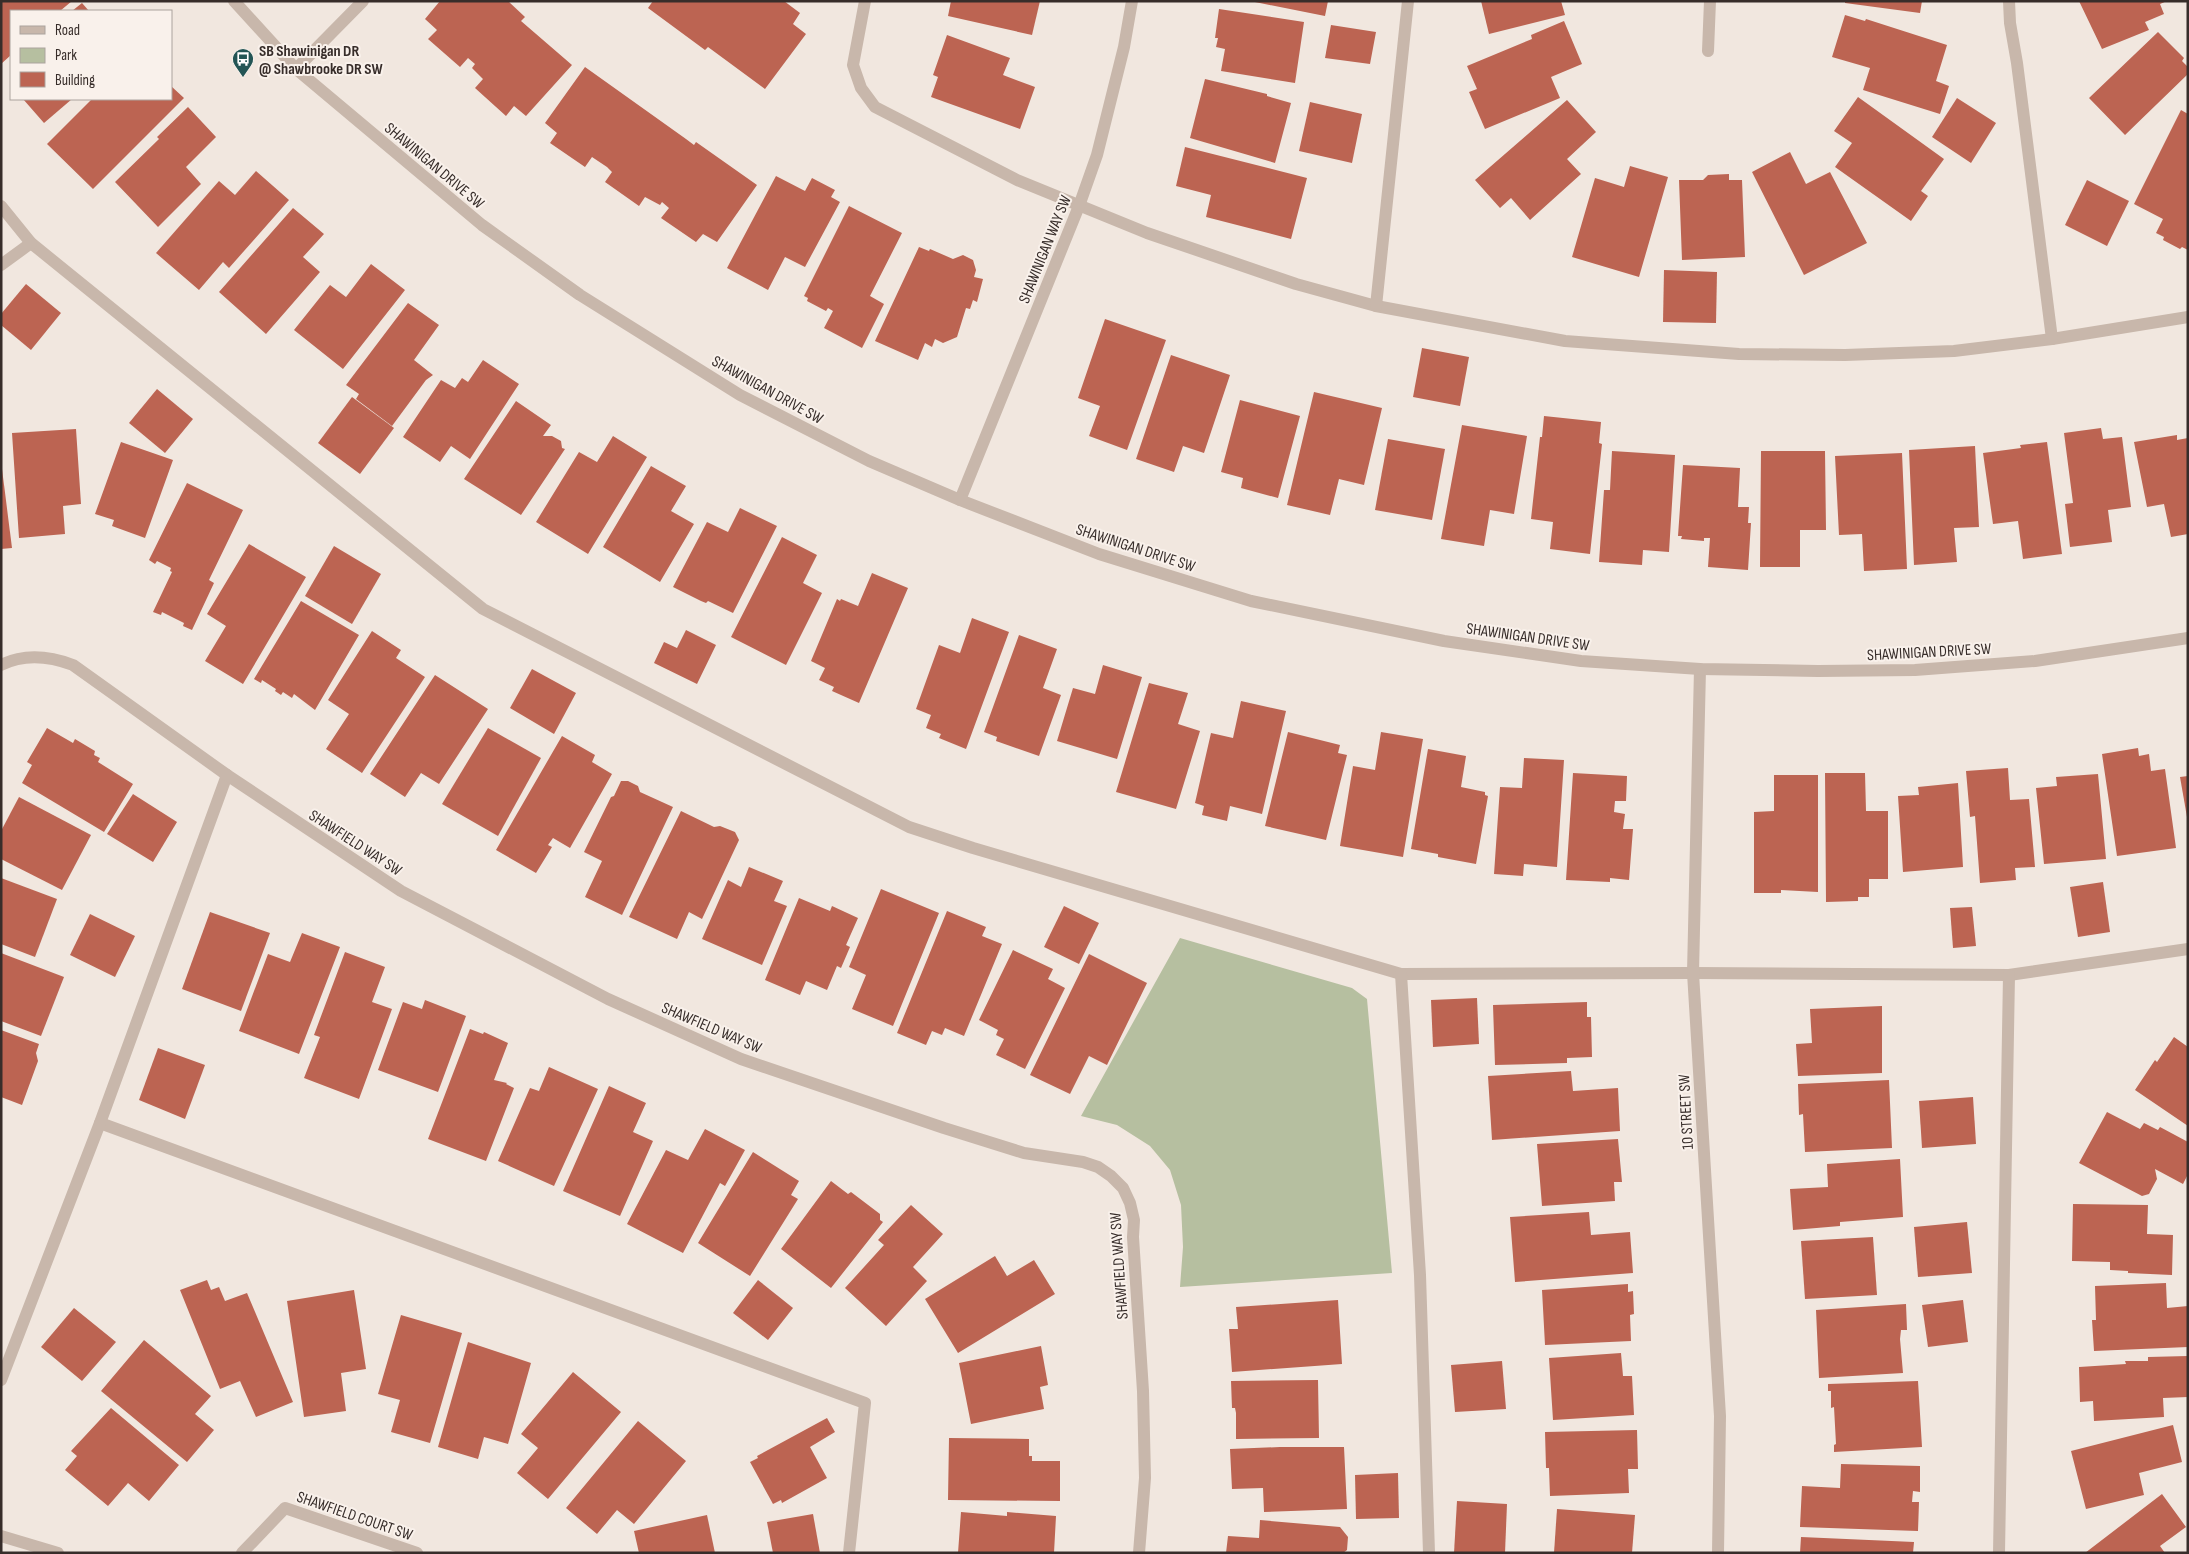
<svg xmlns="http://www.w3.org/2000/svg" width="2189" height="1554" viewBox="0 0 2189 1554" font-family="'Sofia Sans Condensed',sans-serif">
<style>
.green{fill:#b6bfa0}
.building{fill:#bc6452}
.lines{fill:none;stroke-linecap:round;stroke-linejoin:round}
.service{stroke:#c8b7ab;stroke-width:12}
.minor{stroke:#c8b7ab;stroke-width:12}
.tertiary{stroke:#c8b7ab;stroke-width:12}
.labels{text-anchor:middle;stroke-width:4;stroke-linejoin:round;paint-order:stroke}
.poi-label{font-size:16px;font-weight:bold;fill:#372d2a;stroke:#f9f1eb;text-anchor:start}
.street-label{font-size:16px;fill:#372d2a;stroke:#f9f1eb}
</style>
<rect width="100%" height="100%" fill="#f1e7df"/>
<path class="green" d="M1180 938 1352 988 1367 999 1392 1273 1180 1287 1183 1247 1181 1205 1170 1170 1150 1146 1117 1125 1081 1116Z"/>
<g class="building">
<path d="M1 1H72L60 11H11V55L1 64Z"/>
<path d="M440 1H508L525 17 521 21 572 65 526 116 514 106 506 116 475 88 483 79 472 68 475 64 468 58 460 67 428 39 437 30 425 19Z"/>
<path d="M653 1H784L800 13 793 24 806 34 765 89 708 47 705 50 648 8Z"/>
<path d="M951 1H1040L1032 35 948 16Z"/>
<path d="M1250 1H1328L1325 16Z"/>
<path d="M1481 1H1561L1565 15 1489 34Z"/>
<path d="M1845 1H1922L1920 13 1845 3Z"/>
<path d="M2079 1H2167L2160 4 2164 14 2145 22 2149 30 2102 49Z"/>
<path d="M82 3 89 11H72Z"/>
<path d="M1219 9 1304 22 1295 83 1221 71 1225 49 1216 47 1218 38H1215Z"/>
<path d="M1845 15 1865 21 1866 19 1947 45 1936 81 1949 86 1940 114 1863 90 1870 68 1832 57Z"/>
<path d="M1564 21 1582 64 1551 77 1560 98 1485 129 1469 92 1477 89 1467 66 1532 39 1531 35Z"/>
<path d="M1331 25 1376 32 1370 64 1325 58Z"/>
<path d="M2158 32 2184 58 2182 61 2188 67V74L2125 135 2089 98Z"/>
<path d="M947 35 1010 58 1003 75 1035 87 1020 129 931 97 938 77 933 75Z"/>
<path d="M585 67 686 139 694 145 696 142 757 185 717 242 703 234 696 242 661 218 669 208 662 202 660 205 645 197 639 206 605 182 612 172 607 167 592 157 585 167 550 143 557 133 545 123Z"/>
<path d="M1205 79 1267 94V96L1291 103 1275 163 1190 138Z"/>
<path d="M171 86 184 98 93 189 47 144 92 99H171Z"/>
<path d="M1858 97 1944 159 1921 191 1928 196 1911 221 1835 167 1852 143 1834 131Z"/>
<path d="M1957 98 1996 123 1971 163 1932 137Z"/>
<path d="M23 99H72L44 123Z"/>
<path d="M1567 100 1596 132 1567 159 1581 174 1530 220 1511 198 1500 208 1475 180Z"/>
<path d="M1310 102 1362 114 1352 163 1299 151Z"/>
<path d="M188 107 216 137 186 167 201 184 158 227 115 182 159 139 157 137Z"/>
<path d="M2181 110 2188 114V250L2182 247 2180 249 2163 240 2164 237 2156 233 2163 219 2134 204Z"/>
<path d="M1185 147 1307 178 1291 239 1206 217 1211 195 1176 186Z"/>
<path d="M1790 152 1806 184 1830 172 1867 243 1804 275 1752 172Z"/>
<path d="M1630 166 1668 177 1639 277 1572 257 1595 178 1624 187Z"/>
<path d="M256 171 289 200 229 268 223 262 199 290 156 253 219 181 235 195Z"/>
<path d="M1729 174V180H1742L1745 257 1682 260 1679 180H1703L1708 175Z"/>
<path d="M776 176 805 191 812 178 835 190 831 197 840 202 805 267 785 257 768 290 727 268Z"/>
<path d="M2087 180 2129 201 2107 246 2065 225Z"/>
<path d="M849 206 902 233 870 296 884 304 862 348 824 328 833 311 828 308 826 311 807 301 808 298 804 296Z"/>
<path d="M293 208 324 234 303 257 320 272 266 334 219 292Z"/>
<path d="M919 247 929 251 930 249 953 259 963 255 973 260 976 270 974 277 983 279 977 302 973 300 970 309 966 308 957 337 943 343 935 339 932 347 925 343 918 360 875 341Z"/>
<path d="M371 264 405 290 343 369 294 330 330 285 346 297Z"/>
<path d="M1664 270 1717 272 1716 323 1663 322Z"/>
<path d="M26 284 61 313 31 350 1 325V314Z"/>
<path d="M408 303 439 325 414 360 433 375 426 380 392 426 356 399 359 394 346 385Z"/>
<path d="M1105 319 1166 340 1127 450 1089 436 1100 406 1078 398Z"/>
<path d="M1422 348 1469 357 1460 406 1413 397Z"/>
<path d="M1171 355 1230 375 1204 453 1183 446 1174 472 1136 459Z"/>
<path d="M483 360 519 384 470 459 451 446 440 462 403 437 441 380 455 388 462 378 468 382Z"/>
<path d="M157 389 193 419 165 453 129 423Z"/>
<path d="M1314 392 1382 408 1364 485 1339 479 1330 515 1287 505Z"/>
<path d="M352 397 394 428 360 474 318 443Z"/>
<path d="M1240 400 1300 416 1278 498 1241 488 1243 478 1221 472Z"/>
<path d="M516 401 551 425 543 436H552L561 441 562 448 565 449 521 515 464 479Z"/>
<path d="M1544 416 1601 422 1599 443 1602 444 1590 554 1550 549 1553 522 1531 519 1540 437H1542Z"/>
<path d="M1462 425 1527 436 1514 514 1490 510 1484 546 1441 539Z"/>
<path d="M2101 428 2103 439 2122 437 2131 507 2108 510 2112 542 2070 547 2065 504 2073 503 2064 433Z"/>
<path d="M76 429 81 504 63 506 65 534 19 538 12 433Z"/>
<path d="M2177 435V440L2188 438V534L2171 537 2164 504 2147 507 2134 442Z"/>
<path d="M613 436 647 457 588 554 536 522 579 452 597 462Z"/>
<path d="M1388 439 1445 449 1432 520 1375 510Z"/>
<path d="M121 442 173 460 145 538 112 526 114 520 95 514Z"/>
<path d="M2047 442 2062 554 2023 559 2018 521 1993 524 1983 453 2021 448 2020 445Z"/>
<path d="M1975 446 1979 527 1954 528 1957 562 1914 565 1909 450Z"/>
<path d="M1612 451 1675 455 1669 552 1643 550 1642 565 1599 562 1604 490H1610Z"/>
<path d="M1761 451H1825L1826 530H1800V567H1760Z"/>
<path d="M1902 453 1907 569 1864 571 1862 534 1839 535 1835 456Z"/>
<path d="M1 461 12 548 1 549Z"/>
<path d="M1683 465 1740 468 1738 507H1749L1748 523H1751L1748 570 1708 567 1710 538H1704V541L1681 539 1682 536H1678Z"/>
<path d="M651 466 686 486 671 511 694 524 660 582 603 547Z"/>
<path d="M187 483 243 510 209 580 214 583 192 630 183 626 184 623 162 612 161 615 153 612 172 572 170 571 171 568 157 561 155 564 149 560Z"/>
<path d="M740 508 777 526 733 613 708 601 706 603 701 601 673 587 707 522 728 532Z"/>
<path d="M782 537 817 555 803 583 822 593 786 665 731 637Z"/>
<path d="M249 544 306 577 243 684 205 661 226 626 207 614Z"/>
<path d="M334 546 381 574 352 624 305 596Z"/>
<path d="M872 573 908 588 859 703 832 691 834 687 819 680 825 668 811 661 837 599 840 601 841 599 858 606Z"/>
<path d="M301 601 359 635 315 710 294 694 292 698 283 692 281 695 275 691 276 689 262 680 261 683 254 679Z"/>
<path d="M972 618 1009 632 966 749 939 738 941 734 926 728 931 715 916 709 939 645 960 653Z"/>
<path d="M686 630 716 645 697 684 654 663 664 642 677 648Z"/>
<path d="M372 631 401 650 396 658 425 677 362 773 326 749 349 714 328 700Z"/>
<path d="M1019 635 1057 649 1043 688 1061 695 1039 756 996 741 997 737 984 732Z"/>
<path d="M1103 665 1142 677 1117 759 1057 741 1073 688 1095 694Z"/>
<path d="M532 669 576 693 554 734 510 708Z"/>
<path d="M435 675 488 709 439 784 421 773 405 797 370 774Z"/>
<path d="M1149 683 1188 693 1178 724 1200 731 1176 809 1116 792Z"/>
<path d="M1241 701 1286 711 1262 814 1230 806 1227 821 1202 815 1204 806 1195 803 1211 733 1233 738Z"/>
<path d="M47 728 73 743 75 739 95 751 94 755 100 758 98 762 133 784 104 832 22 783 32 765 27 762Z"/>
<path d="M488 728 541 758 498 836 442 804Z"/>
<path d="M1288 732 1340 745 1338 753 1347 755 1326 840 1265 826Z"/>
<path d="M1381 732 1423 739 1403 857 1340 846 1353 766 1375 770Z"/>
<path d="M562 736 595 755 592 762 612 774 570 848 553 838 548 845 552 847 536 873 496 850Z"/>
<path d="M2138 748 2139 756 2149 754 2151 771 2165 769 2176 848 2117 856 2102 754Z"/>
<path d="M1428 749 1466 756 1461 787 1485 792V795L1488 796 1476 864 1438 857V854L1411 849Z"/>
<path d="M1524 758 1564 760 1557 867 1524 864 1523 876 1494 874 1500 787 1522 788Z"/>
<path d="M2008 768 2010 800 2029 799 2035 867 2015 868 2016 880 1980 883 1975 816 1970 817 1966 771Z"/>
<path d="M1573 773 1627 776 1626 801H1615L1614 812 1625 814 1623 829H1633L1629 880 1610 878V882L1566 880Z"/>
<path d="M1825 773H1865L1866 811H1888V879H1869V897H1858V901L1826 902Z"/>
<path d="M2098 774 2106 859 2044 864 2036 788 2057 786 2056 777Z"/>
<path d="M1774 775H1818V892L1781 890V893H1754V812L1774 811Z"/>
<path d="M2188 776V817H2187L2180 777Z"/>
<path d="M621 781H628L638 786 640 792 673 807 622 915 585 897 602 861 584 852 611 797 614 796Z"/>
<path d="M1958 783 1963 867 1903 872 1898 796 1919 795 1918 787Z"/>
<path d="M133 794 177 822 153 862 107 834Z"/>
<path d="M19 797 91 835 62 890 1 859V831Z"/>
<path d="M681 811 714 827 720 826 735 832 739 840 702 919 689 912 677 939 629 917Z"/>
<path d="M749 867 783 881 774 901 787 906 762 965 702 939 728 880 741 887Z"/>
<path d="M1 878 57 899 35 957 1 944Z"/>
<path d="M2103 882 2110 932 2078 937 2070 887Z"/>
<path d="M881 889 939 913 893 1026 852 1009 866 975 849 967Z"/>
<path d="M799 898 830 911 832 906 858 918 846 945 850 947 841 968 837 966 827 990 806 981 800 995 765 980Z"/>
<path d="M1064 906 1099 923 1079 964 1044 947Z"/>
<path d="M1972 907 1976 946 1953 948 1950 908Z"/>
<path d="M947 911 986 927 982 936 1002 944 964 1036 945 1028 942 1035 932 1031 926 1045 897 1033Z"/>
<path d="M210 912 270 933 241 1011 182 989Z"/>
<path d="M90 914 135 936 115 977 70 955Z"/>
<path d="M302 933 340 947 299 1054 239 1031 268 954 290 962Z"/>
<path d="M1013 950 1053 969 1048 979 1065 988 1025 1069 996 1055 1004 1039 996 1035 998 1030 979 1020Z"/>
<path d="M345 952 385 967 372 1002 392 1009 359 1099 304 1078 320 1037 314 1035Z"/>
<path d="M1 953 64 977 41 1036 1 1021Z"/>
<path d="M1089 954 1147 983 1107 1065 1089 1056 1070 1094 1030 1075Z"/>
<path d="M1477 998 1479 1044 1433 1047 1431 1000Z"/>
<path d="M425 1000 466 1016 438 1092 378 1070 403 1002 422 1009Z"/>
<path d="M1587 1002V1017H1591L1592 1057 1567 1058V1063L1495 1065 1493 1005Z"/>
<path d="M1882 1006V1073L1798 1076 1796 1044 1812 1043 1810 1009Z"/>
<path d="M470 1029 483 1034 484 1032 508 1043 494 1080 507 1083 506 1084 514 1088 486 1161 428 1139Z"/>
<path d="M1 1030 39 1044 36 1053 38 1061 22 1105 1 1097Z"/>
<path d="M2174 1037 2188 1047V1126L2135 1090 2155 1060 2157 1062Z"/>
<path d="M158 1048 205 1065 185 1119 139 1100Z"/>
<path d="M549 1067 598 1089 554 1186 498 1161 530 1088 539 1091Z"/>
<path d="M1571 1071 1573 1091 1618 1088 1620 1131 1492 1140 1488 1076Z"/>
<path d="M1889 1080 1892 1148 1805 1152 1803 1114 1799 1115 1798 1084Z"/>
<path d="M609 1086 646 1103 633 1132 653 1141 620 1216 563 1191Z"/>
<path d="M1973 1097 1976 1144 1922 1148 1919 1101Z"/>
<path d="M2107 1112 2140 1129 2144 1123 2158 1130 2160 1127 2188 1142V1174L2183 1184 2155 1169 2157 1179 2149 1194 2142 1196 2079 1163Z"/>
<path d="M705 1129 745 1150 725 1186 720 1183 683 1253 627 1224 666 1150 688 1160Z"/>
<path d="M1618 1139 1622 1182H1614L1615 1201 1542 1206 1537 1144Z"/>
<path d="M753 1152 799 1181 791 1195 798 1199 750 1276 698 1243Z"/>
<path d="M1900 1159 1903 1217 1840 1222V1226L1793 1230 1790 1189 1828 1187 1827 1164Z"/>
<path d="M831 1181 848 1194 851 1192 880 1214V1220L883 1222 831 1288 781 1249Z"/>
<path d="M2073 1204 2148 1205 2147 1234 2173 1235 2172 1275 2128 1273V1271L2110 1270V1262L2072 1261Z"/>
<path d="M911 1205 943 1234 913 1267 927 1281 886 1326 845 1288 884 1245 878 1240Z"/>
<path d="M1589 1212 1591 1235 1630 1232 1633 1273 1515 1282 1510 1217Z"/>
<path d="M1967 1222 1972 1273 1918 1277 1914 1227Z"/>
<path d="M1873 1237 1877 1295 1805 1299 1801 1241Z"/>
<path d="M995 1256 1007 1276 1034 1260 1055 1294 958 1353 925 1299Z"/>
<path d="M207 1280 211 1290 219 1287 225 1301 247 1293 293 1402 256 1417 240 1381 220 1389 180 1290Z"/>
<path d="M758 1280 793 1308 768 1340 733 1313Z"/>
<path d="M2166 1283 2167 1308 2188 1306V1347L2094 1351 2092 1320H2096L2095 1286Z"/>
<path d="M1628 1284V1292L1633 1291 1634 1314 1630 1315 1631 1341 1545 1345 1542 1290Z"/>
<path d="M354 1290 366 1369 341 1373 346 1411 304 1417 287 1301Z"/>
<path d="M1338 1300 1342 1364 1232 1372 1229 1329H1238L1236 1307Z"/>
<path d="M1963 1300 1968 1342 1928 1347 1922 1305Z"/>
<path d="M1906 1304 1907 1330H1901L1900 1339 1903 1373 1819 1378 1816 1310Z"/>
<path d="M74 1308 116 1342 82 1381 41 1347Z"/>
<path d="M401 1315 462 1333 430 1443 391 1432 400 1400 378 1394Z"/>
<path d="M144 1340 211 1396 195 1414 214 1430 187 1462 101 1391Z"/>
<path d="M468 1342 531 1363 508 1444 484 1437 478 1459 438 1447Z"/>
<path d="M1041 1346 1048 1385 1040 1387 1044 1409 971 1424 959 1363Z"/>
<path d="M1621 1353 1623 1376H1632L1634 1415 1553 1420 1549 1358Z"/>
<path d="M2188 1356V1397L2163 1398 2164 1417 2094 1421 2093 1401 2080 1402 2079 1367 2126 1364 2125 1361H2148V1357Z"/>
<path d="M1502 1361 1506 1409 1455 1412 1451 1365Z"/>
<path d="M573 1372 621 1412 548 1499 517 1473 538 1448 521 1434Z"/>
<path d="M1318 1380 1319 1438 1236 1439V1413L1235 1408H1232L1231 1381Z"/>
<path d="M1918 1381 1922 1447 1834 1452V1445L1836 1444 1834 1407 1831 1408V1391H1828V1384Z"/>
<path d="M111 1408 179 1465 149 1501 128 1483 108 1506 65 1470 77 1456 71 1451Z"/>
<path d="M827 1418 835 1432 810 1447 827 1478 782 1503 781 1500 773 1504 750 1462 758 1458 757 1456Z"/>
<path d="M638 1421 686 1461 634 1524 617 1510 597 1534 566 1508Z"/>
<path d="M2173 1425 2182 1462 2139 1473 2144 1495 2086 1509 2071 1451Z"/>
<path d="M1637 1430 1638 1469H1628L1629 1493 1550 1496 1549 1468H1546L1545 1432Z"/>
<path d="M949 1438 1029 1439V1456H1032V1461H1060V1501L948 1500Z"/>
<path d="M1280 1447H1344L1347 1509 1264 1512 1263 1488 1232 1489 1230 1449Z"/>
<path d="M1841 1464 1920 1466V1492L1913 1491 1912 1502H1919L1918 1531 1800 1527 1802 1486 1840 1488Z"/>
<path d="M1398 1473 1399 1518 1356 1519 1355 1475Z"/>
<path d="M2162 1494 2186 1527 2160 1546 2165 1553H2085Z"/>
<path d="M1457 1501 1507 1504 1505 1553H1454Z"/>
<path d="M1557 1509 1635 1515 1632 1553H1554Z"/>
<path d="M961 1512 1007 1516V1512L1056 1516 1054 1553H958Z"/>
<path d="M813 1514 820 1553H773L767 1522Z"/>
<path d="M707 1515 715 1553H639L634 1531Z"/>
<path d="M1260 1520 1340 1527 1348 1537 1347 1550 1343 1553H1226L1228 1536 1259 1538Z"/>
<path d="M1801 1537 1914 1542 1913 1553H1800Z"/>
</g>
<g class="lines">
<g class="service">
<path d="M865 1 853 65 861 88 875 107 1017 180 1147 233 1296 284 1376 306 1565 341 1739 354 1845 355 1954 351 2052 339 2188 317"/>
<path d="M2009 1 2010 23 2017 63 2052 339"/>
<path d="M1 206 31 243 483 609 909 827 973 848 1401 974 1693 973 2009 975 2188 949"/>
<path d="M1 265 31 243"/>
<path d="M1376 306 1408 1"/>
<path d="M1401 974 1420 1275 1429 1553"/>
<path d="M100 1123 865 1403 849 1553"/>
<path d="M1 1380 100 1123 227 775"/>
<path d="M1999 1553 2009 975"/>
</g>
<g class="minor">
<path d="M1708 51 1710 1"/>
<path d="M296 69 363 1"/>
<path d="M960 500 1079 206 1097 155 1124 47 1132 1"/>
<path d="M1 665C25 653 49 656 73 665L227 775 401 891 608 999 741 1059 944 1128 1024 1153 1083 1162 1098 1167 1111 1176 1123 1188 1130 1203 1134 1220 1133 1237 1143 1391 1145 1478 1139 1553"/>
<path d="M1700 669 1693 973 1720 1416 1718 1553"/>
<path d="M1 1536 58 1553"/>
<path d="M242 1553 285 1508 417 1553"/>
</g>
<path class="tertiary" d="M234 1 296 69 482 225 580 295 740 395 869 461 960 500 1099 554 1251 601 1444 641 1581 661 1700 669 1818 671 1915 670 2035 661 2188 638"/>
</g>
<defs>
<g id="bus-pin" transform="scale(1.125)"><path d="M0 17L-7.5 6A9.5 9.5 0 1 1 7.5 6Z" fill="#235555" stroke="#f9f1eb"/><path d="M-5-6H5V4H4V6H2V4H-2V6H-4V4H-5ZM-3.5-4V0h7V-4ZM-3.5 1.2v1.5H-2V1.2ZM2 1.2v1.5H3.5V1.2Z" fill="#fff"/></g>
</defs>
<g fill-rule="evenodd">
<use href="#bus-pin" x="243" y="59"/>
</g>
<g class="labels">
<g class="poi-label">
<text x="259" y="56">SB Shawinigan DR<tspan x="259" dy="18">@ Shawbrooke DR SW</tspan></text>
</g>
<g class="street-label">
<text transform="translate(435 165) rotate(40)" y="6">SHAWINIGAN DRIVE SW</text>
<text transform="translate(1044 249) rotate(-68)" y="6">SHAWINIGAN WAY SW</text>
<text transform="translate(768 389) rotate(29)" y="6">SHAWINIGAN DRIVE SW</text>
<text transform="translate(1136 547) rotate(18)" y="6">SHAWINIGAN DRIVE SW</text>
<text transform="translate(1528 636) rotate(8)" y="6">SHAWINIGAN DRIVE SW</text>
<text transform="translate(1929 651) rotate(-3)" y="6">SHAWINIGAN DRIVE SW</text>
<text transform="translate(356 842) rotate(33)" y="6">SHAWFIELD WAY SW</text>
<text transform="translate(712 1027) rotate(23)" y="6">SHAWFIELD WAY SW</text>
<text transform="translate(1685 1112) rotate(-93)" y="6">10 STREET SW</text>
<text transform="translate(1118 1266) rotate(-94)" y="6">SHAWFIELD WAY SW</text>
<text transform="translate(355 1515) rotate(19)" y="6">SHAWFIELD COURT SW</text>
</g>
</g>
<rect width="2189" height="1554" fill="none" stroke="#372d2a" stroke-width="5"/>
<rect x="10" y="10" width="162" height="90" fill="#f9f1eb" stroke="#aba39e"/>
<rect x="20" y="26" width="25" height="8" fill="#c8b7ab" stroke="#aba39e"/>
<text x="55" y="35" font-size="15" fill="#372d2a">Road</text>
<rect x="20" y="48" width="25" height="15" fill="#b6bfa0" stroke="#aba39e"/>
<text x="55" y="60" font-size="15" fill="#372d2a">Park</text>
<rect x="20" y="72" width="25" height="15" fill="#bc6452" stroke="#aba39e"/>
<text x="55" y="85" font-size="15" fill="#372d2a">Building</text>
</svg>
